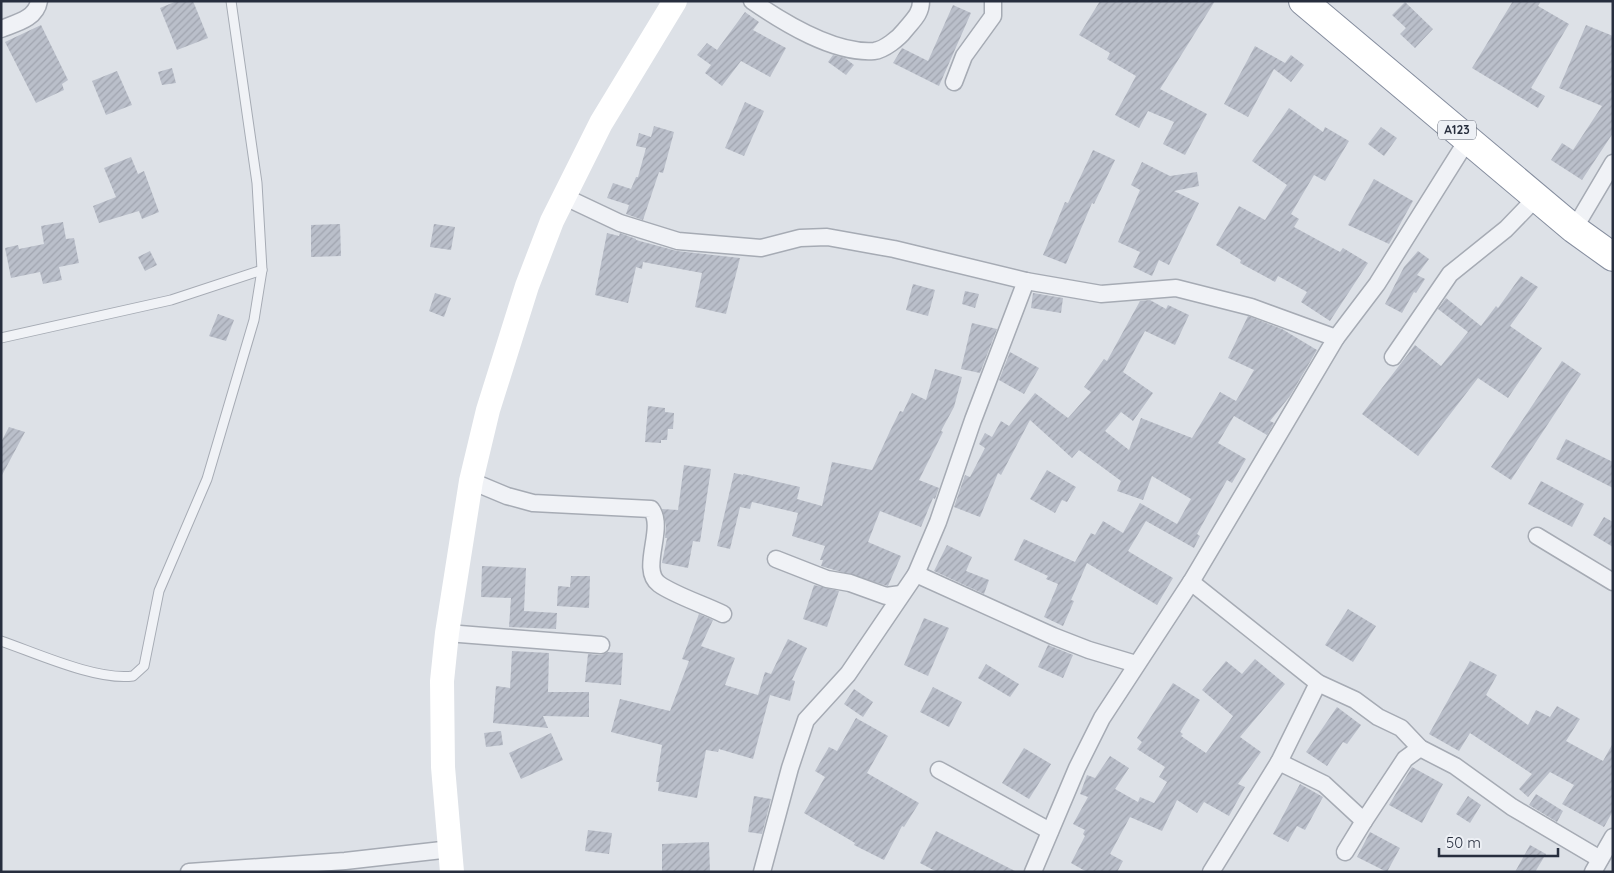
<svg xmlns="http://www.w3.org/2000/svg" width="1614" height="873" viewBox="0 0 1614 873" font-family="Quicksand,sans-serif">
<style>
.building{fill:url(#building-hatch)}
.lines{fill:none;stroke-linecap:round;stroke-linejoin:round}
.lane-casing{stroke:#a6abb4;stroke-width:11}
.street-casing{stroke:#a6abb4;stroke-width:19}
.highway-casing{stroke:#858d9e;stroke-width:30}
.lane{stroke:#f0f2f6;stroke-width:9}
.street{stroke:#f0f2f6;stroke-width:16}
.secondary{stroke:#fff;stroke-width:24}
.highway{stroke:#fff;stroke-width:28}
.labels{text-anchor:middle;stroke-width:5;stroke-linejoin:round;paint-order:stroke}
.shield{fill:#edf0f5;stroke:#626875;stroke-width:1}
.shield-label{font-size:12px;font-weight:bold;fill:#272e3e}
</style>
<defs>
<pattern id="building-hatch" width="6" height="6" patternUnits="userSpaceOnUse" patternTransform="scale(1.25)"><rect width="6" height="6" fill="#babfca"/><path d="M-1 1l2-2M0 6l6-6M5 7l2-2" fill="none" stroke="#a0a4af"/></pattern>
</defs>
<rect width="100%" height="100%" fill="#dde1e7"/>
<g class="building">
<path d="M177 1H193L208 38 177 50 160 8Z"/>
<path d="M1100 1H1215L1160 89 1207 114 1185 155 1163 144 1174 122 1148 111 1139 128 1115 115 1136 76 1107 59 1110 53 1079 35Z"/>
<path d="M1513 1H1541L1538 6 1569 24 1531 88 1545 96 1538 108 1472 68Z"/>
<path d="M1405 2 1433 29 1415 48 1400 34 1406 28 1392 15Z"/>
<path d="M953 5 971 13 939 86 893 63 902 48 928 61Z"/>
<path d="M745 12 759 22 753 30 786 48 770 77 741 61 722 86 705 73 711 65 697 55 707 43 717 50Z"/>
<path d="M41 25 68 80 62 84 64 90 36 103 5 42Z"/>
<path d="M1586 25 1613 36V133L1582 180 1551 160 1562 143 1573 150 1602 106 1559 88Z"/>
<path d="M1255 46 1285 63 1291 55 1304 65 1291 82 1274 69 1248 117 1224 104Z"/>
<path d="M833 55 845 58 854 65 846 75 828 62Z"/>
<path d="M172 68 176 83 162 85 158 72Z"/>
<path d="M117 71 132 105 106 115 92 81Z"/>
<path d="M745 102 764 111 744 156 725 148Z"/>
<path d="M1289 108 1323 132 1325 127 1349 141 1325 181 1314 175 1291 214 1299 219 1294 227 1340 252 1343 248 1368 263 1330 321 1301 302 1307 292 1278 276 1275 282 1240 263 1241 260 1216 245 1239 206 1265 220 1287 185 1252 161Z"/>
<path d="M654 126 674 132 663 173 659 172 643 220 626 214 629 205 607 198 613 183 631 189 636 177H638L646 148 636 146 639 133 651 137Z"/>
<path d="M1381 127 1397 138 1384 156 1368 144Z"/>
<path d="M1093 150 1115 160 1094 204 1092 203 1066 264 1043 255 1065 202 1068 203Z"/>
<path d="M131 157 138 174 144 171 159 212 142 219 139 211 99 223 93 206 116 197 104 168Z"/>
<path d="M1142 162 1170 176 1197 172 1199 186 1174 191 1199 203 1169 265 1159 260 1152 276 1133 267 1140 252 1118 242 1140 190 1131 185Z"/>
<path d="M1374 179 1413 201 1389 244 1348 225Z"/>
<path d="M63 222 66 239 74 238 79 263 59 267 62 280 43 284 40 272 11 278 5 248 18 245 19 249 44 244 41 226Z"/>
<path d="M340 224 341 256 311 257V225Z"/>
<path d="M434 224 455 227 451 250 430 247Z"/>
<path d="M607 233 619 236 620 233 636 239V240L677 251 740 258 726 314 695 307 702 273 643 262 642 269 636 267 628 303 595 295Z"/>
<path d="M150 251 157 265 145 271 138 257Z"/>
<path d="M1418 251 1429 259 1417 275 1425 279 1416 293 1414 292 1402 313 1385 304 1404 267Z"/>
<path d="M1521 276 1538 287 1510 326 1542 348 1508 398 1478 378 1418 456 1362 414 1415 345 1441 366 1468 332 1438 309 1446 298 1481 326 1496 306 1498 308Z"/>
<path d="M913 284 935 290 928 316 906 310Z"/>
<path d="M965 291 979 294 975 308 962 304Z"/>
<path d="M435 293 451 298 444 317 429 311Z"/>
<path d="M1033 293 1063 298 1061 313 1031 308Z"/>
<path d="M1150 300 1166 309 1168 305 1189 315 1175 345 1145 331 1123 372 1153 393 1133 421 1121 412 1105 431 1129 450 1141 418 1192 438 1220 392 1236 401 1254 370 1228 358 1248 316 1282 329 1317 350 1290 396 1270 421 1274 423 1267 435 1234 416 1218 443 1246 459 1232 483 1227 480 1197 534 1200 536 1194 548 1146 521 1128 551 1173 578 1157 605 1087 563 1071 600 1074 601 1063 626 1044 617 1058 584 1046 579 1048 576 1014 560 1024 539 1075 562 1091 533 1095 535 1103 521 1123 533 1140 503 1177 524 1191 499 1152 476 1143 500 1117 491 1121 481 1079 450 1072 458 1030 420 1001 475 998 473 980 517 954 507 965 475 970 477 985 448 979 444 985 433 992 437 1001 421 1009 426 1035 393 1068 418 1091 392 1084 387 1104 359 1107 361 1140 301Z"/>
<path d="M218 314 234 320 226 341 209 336Z"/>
<path d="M972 323 997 329 980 373 961 369Z"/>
<path d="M1010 352 1039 368 1024 394 999 380Z"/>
<path d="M1562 361 1581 374 1511 480 1491 467Z"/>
<path d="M935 369 962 377 954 407 941 431 943 432 919 480 939 488 935 499 933 498 921 527 880 511 868 542 901 556 888 586 821 566 823 560H820L825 546 792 536 798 513 752 502 750 509 740 507 730 549 717 546 734 473 743 475V474L800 487 797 499 822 506 832 462 872 470 890 431 900 411 903 412 912 393 926 400Z"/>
<path d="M648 406 665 408V412L674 413 673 429H668L667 440H661V443L645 442Z"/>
<path d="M9 427 25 432 1 477V442Z"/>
<path d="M1566 439 1613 462V488L1556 459Z"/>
<path d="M684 465 711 469 700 542 693 541 688 568 662 563 667 538H665L666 526 662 509 678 510Z"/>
<path d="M1047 470 1076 487 1067 502 1062 500 1055 513 1030 499Z"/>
<path d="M1541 481 1584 504 1572 527 1528 504Z"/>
<path d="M1604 517 1613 522V547L1593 535Z"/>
<path d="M947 545 972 557 966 571 989 580 984 594 934 571Z"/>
<path d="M482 566 526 568 524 611 557 613 556 629 509 627 511 598 481 597Z"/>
<path d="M571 576H590L589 608 557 606 558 586 570 587Z"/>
<path d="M814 585 839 591 827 627 803 619Z"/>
<path d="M1348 609 1376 626 1353 662 1325 645Z"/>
<path d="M699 614 713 620 701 646 735 658 725 685 758 695 765 672 771 674 788 639 807 648 792 680 795 681 790 701 770 695 753 759 719 749 718 752 706 750 697 798 658 791 659 782H656L662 745 611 732 620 699 670 711 689 661 682 659Z"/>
<path d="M924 618 949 628 928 676 904 665Z"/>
<path d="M1048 645 1073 655 1063 678 1038 667Z"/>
<path d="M512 651 549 653 548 692H589V717L543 716 548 728 493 723 496 686 510 688Z"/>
<path d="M608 652 623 653 621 685 585 682 588 654 601 655Z"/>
<path d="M1255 659 1285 684 1240 737 1261 752 1238 784 1245 787 1229 816 1204 802 1197 813 1177 800 1162 831 1130 817 1110 854 1123 861 1117 872H1087L1071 863 1085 836 1083 834 1085 830 1073 824 1088 797 1080 794 1087 775 1095 778 1110 756 1129 768 1115 789 1138 802 1140 797 1154 803 1167 782 1159 777 1165 767 1137 749 1142 742 1137 738 1173 683 1200 700 1180 732 1183 734 1181 736 1206 753 1233 716 1202 690 1226 661 1242 674Z"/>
<path d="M1470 661 1497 675 1486 695 1528 725 1536 710 1550 717 1557 706 1580 719 1566 741 1603 761 1613 743V811L1604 827 1562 804 1574 785 1550 772 1528 797 1519 789 1532 774 1470 733 1459 751 1429 734Z"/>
<path d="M986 664 1019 684 1010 697 978 678Z"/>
<path d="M933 687 962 702 949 727 920 712Z"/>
<path d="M854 689 873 702 863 717 844 704Z"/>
<path d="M1337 707 1361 725 1347 744 1343 742 1327 766 1306 752Z"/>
<path d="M856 718 888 736 867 773 919 803 904 827 902 826 884 860 854 845 855 843 804 813 825 777 815 771 829 747 837 751Z"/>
<path d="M501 731 503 745 486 747 484 733Z"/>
<path d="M551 733 563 760 521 779 509 753Z"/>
<path d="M1024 748 1051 764 1029 799 1002 783Z"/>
<path d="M1412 767 1443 784 1422 823 1389 805Z"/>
<path d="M1300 784 1323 797 1305 830 1297 826 1288 842 1273 834Z"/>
<path d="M1536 794 1563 811 1557 822 1529 805Z"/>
<path d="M754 796 771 799 762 834 748 832Z"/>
<path d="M1468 796 1481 805 1470 823 1456 814Z"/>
<path d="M588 830 612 833 609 854 585 851Z"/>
<path d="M936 831 1017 872H937L920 863Z"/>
<path d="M1370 832 1400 848 1387 872 1357 857Z"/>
<path d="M709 842 710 872H662V844Z"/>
<path d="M1530 845 1546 854 1535 872H1515Z"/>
</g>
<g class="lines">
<g class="lane-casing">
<g id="lane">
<path d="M1 338 171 300 262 270"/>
<path d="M1 641C36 653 97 681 133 676L144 666 159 591 207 479 254 320 262 270 257 183 231 1"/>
</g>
</g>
<g class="street-casing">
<g id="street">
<path d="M752 1C784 23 834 54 874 51 884 50 899 38 905 30 913 20 921 14 921 1"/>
<path d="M1 29C16 23 36 19 39 1"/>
<path d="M954 82 964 56 993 16V1"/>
<path d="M565 197 620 223 678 241 761 248 800 238 827 237 894 249 1026 281 1101 294 1176 288 1251 307 1336 338"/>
<path d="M1574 229 1613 163"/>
<path d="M1393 357 1450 274 1506 229 1537 197"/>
<path d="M471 481 507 496 533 503 651 509C666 528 639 569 659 584 674 595 705 605 723 614"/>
<path d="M1537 536 1613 582"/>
<path d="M776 559 827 579 850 583 886 596 901 594"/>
<path d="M916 574 1053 636 1089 650 1136 664"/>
<path d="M1191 582 1318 683 1355 700 1378 717 1401 728 1420 748 1455 766 1512 807 1600 859"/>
<path d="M447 633 601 645"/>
<path d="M1279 762 1324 784 1364 821 1405 759 1420 748"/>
<path d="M939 770 1050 831"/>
<path d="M1345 852 1364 821"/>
<path d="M189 872 345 861 451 849"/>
<path d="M762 872 790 768 806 720 848 674 916 574 938 522 973 420 1026 281"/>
<path d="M1033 872 1077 768 1102 718 1191 582 1336 338 1377 284 1468 139"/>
<path d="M1211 872 1279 762 1318 683"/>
<path d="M1593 872 1613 837"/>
</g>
</g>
<g class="highway-casing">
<path id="highway" d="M1303 1 1574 229 1613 257"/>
</g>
<use href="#lane" class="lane"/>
<use href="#street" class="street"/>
<path class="secondary" d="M452 872 443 767 442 681 447 633 471 481 488 410 527 286 552 221 601 123 675 1"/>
<use href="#highway" class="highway"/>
</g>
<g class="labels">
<rect class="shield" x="1438" y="120.5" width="38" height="19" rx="4"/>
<g class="shield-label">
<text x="1457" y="134">A123</text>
</g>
</g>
<rect width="1614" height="873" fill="none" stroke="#272e3e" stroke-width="5"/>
<path d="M1439 848v8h119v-8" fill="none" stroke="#272e3e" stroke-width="2.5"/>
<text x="1446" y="848" font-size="15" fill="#272e3e" stroke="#edf0f5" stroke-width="4" paint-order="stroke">50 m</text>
</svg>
